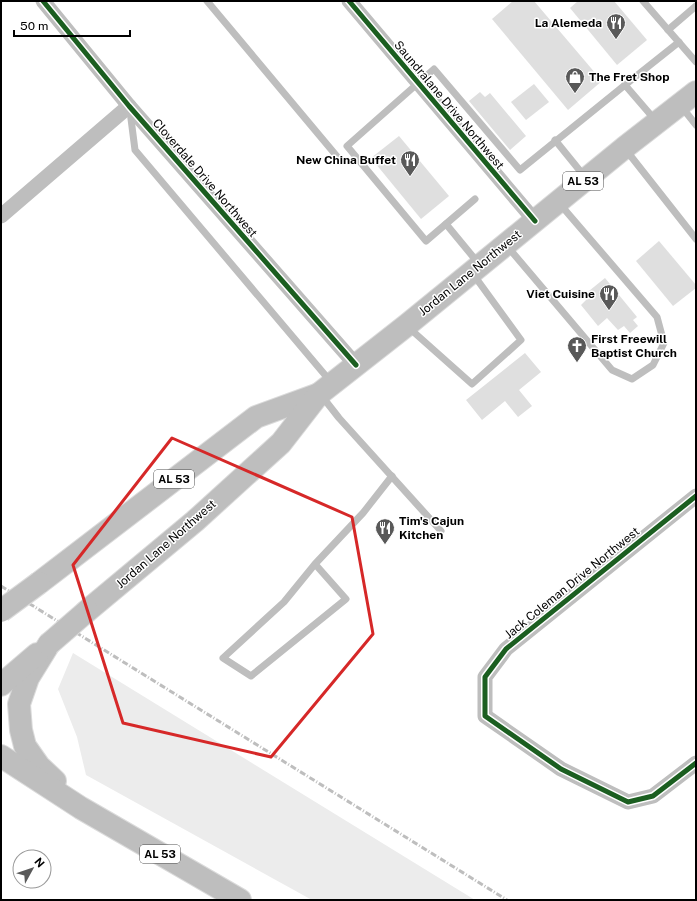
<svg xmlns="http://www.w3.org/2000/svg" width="697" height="901" viewBox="0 0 697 901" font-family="'Public Sans',sans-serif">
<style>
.green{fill:#ececec}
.building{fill:#dfdfdf}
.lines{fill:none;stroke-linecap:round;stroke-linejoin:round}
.primary-casing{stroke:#dbdbdb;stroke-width:24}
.lane{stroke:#bebebe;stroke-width:7}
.street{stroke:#bebebe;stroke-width:15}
.primary{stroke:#bebebe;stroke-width:22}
.rail{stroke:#bebebe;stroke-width:3;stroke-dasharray:6 2 1 2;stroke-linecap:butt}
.primary-bridge-casing{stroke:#dbdbdb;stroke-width:24;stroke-linecap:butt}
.primary-bridge{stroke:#bebebe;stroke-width:22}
.cycleway-casing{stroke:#fff;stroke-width:8}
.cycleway{stroke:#1b5e20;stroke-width:5}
.marked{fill:none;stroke:#d62828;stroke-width:3;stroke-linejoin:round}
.labels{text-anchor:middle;stroke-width:3;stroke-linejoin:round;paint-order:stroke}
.shield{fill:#fff;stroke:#4c4c4c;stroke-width:1}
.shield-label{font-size:11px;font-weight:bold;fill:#000}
.poi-label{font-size:12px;font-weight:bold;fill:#000;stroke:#fff;text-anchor:end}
.street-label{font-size:12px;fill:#000;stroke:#fff}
</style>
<rect width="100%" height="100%" fill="#fff"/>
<path class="green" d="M73 653 475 900H312L86 775 77 737 58 689Z"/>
<g class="building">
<path d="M513 1H534L602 81 568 110 492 19Z"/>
<path d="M578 1H614L647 40 617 65 570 8Z"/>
<path d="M534 84 549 102 526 120 511 102Z"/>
<path d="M480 92 485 97 490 93 526 136 510 150 469 101Z"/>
<path d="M399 136 449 196 421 219 371 158Z"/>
<path d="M659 241 696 285V288L673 306 636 261Z"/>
<path d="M605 278 637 317 633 320 638 326 630 333 624 326 618 330 607 318 598 326 581 305 587 299 584 295Z"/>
<path d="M525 353 541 372 519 390 532 406 518 417 505 401 482 420 466 400Z"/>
</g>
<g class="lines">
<g class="primary-casing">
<g id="primary">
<path d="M39 583 256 417 319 394"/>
<path d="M87 611 195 521 281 443 319 394 407 325 624 148 696 92"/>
<path d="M49 644 28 678 19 704 21 730 25 746 39 766 55 781"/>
<path d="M1 685 37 654"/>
<path d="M1 756 81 808 240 900"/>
</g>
</g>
<g class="lane">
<path d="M207 1 340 160"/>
<path d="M643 1 696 62"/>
<path d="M668 30 696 6"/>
<path d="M625 85 679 42"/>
<path d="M681 106 696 125"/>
<path d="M130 111 135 150 331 382"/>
<path d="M555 140 585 177"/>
<path d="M626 150 696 239"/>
<path d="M475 199 426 241 347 146 434 69 520 170 625 85 656 121"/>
<path d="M446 224 479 264"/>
<path d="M507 246 612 370 632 379 653 365 664 343 657 317 559 203"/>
<path d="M408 327 472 384 521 340 473 274"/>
<path d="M321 395 339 418 441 531"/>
<path d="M315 564 346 599 251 676 223 658 284 602 315 564 363 513 392 476"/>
</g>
<g class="street">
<path d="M43 1 129 106 356 365"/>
<path d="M349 1 535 221"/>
<path d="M1 216 129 106"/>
<path d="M696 496 506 649 485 677V716L561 769 628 802 653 796 696 763"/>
</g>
<use href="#primary" class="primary"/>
<path class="rail" d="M1 586 507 900"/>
<g class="primary-bridge-casing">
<g id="primary-bridge">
<path d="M1 611 39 583"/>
<path d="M49 644 87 611"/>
</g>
</g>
<use href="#primary-bridge" class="primary-bridge"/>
<g class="cycleway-casing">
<g id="cycleway">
<path d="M43 1 129 106 356 365"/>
<path d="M349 1 535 221"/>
<path d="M696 496 506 649 485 677V716L561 769 628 802 653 796 696 763"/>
</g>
</g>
<use href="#cycleway" class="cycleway"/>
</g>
<path class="marked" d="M172 438 352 517 373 634 271 757 123 723 73 565Z"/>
<defs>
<g id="restaurant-pin" transform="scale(1)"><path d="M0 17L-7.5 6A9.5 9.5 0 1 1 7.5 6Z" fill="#595959" stroke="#fff"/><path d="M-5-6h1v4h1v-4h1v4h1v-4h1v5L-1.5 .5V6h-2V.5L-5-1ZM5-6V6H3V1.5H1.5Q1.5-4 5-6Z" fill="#fff"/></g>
<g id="shop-pin" transform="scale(1)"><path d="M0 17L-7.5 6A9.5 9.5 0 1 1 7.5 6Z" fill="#595959" stroke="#fff"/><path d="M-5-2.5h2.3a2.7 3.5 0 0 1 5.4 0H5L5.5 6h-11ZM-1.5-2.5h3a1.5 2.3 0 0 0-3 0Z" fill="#fff"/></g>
<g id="church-pin" transform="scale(1)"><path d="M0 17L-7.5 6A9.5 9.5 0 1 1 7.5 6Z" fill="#595959" stroke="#fff"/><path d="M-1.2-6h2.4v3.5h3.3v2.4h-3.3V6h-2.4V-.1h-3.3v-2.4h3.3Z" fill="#fff"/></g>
</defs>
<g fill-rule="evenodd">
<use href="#restaurant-pin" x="616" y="23"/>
<use href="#shop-pin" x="575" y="77"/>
<use href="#restaurant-pin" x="410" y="160"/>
<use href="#restaurant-pin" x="609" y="294"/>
<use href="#church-pin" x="577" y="346"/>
<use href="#restaurant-pin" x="385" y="528"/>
</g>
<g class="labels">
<g class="shield">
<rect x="563" y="172" width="40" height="18" rx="3"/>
<rect x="154" y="470" width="40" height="18" rx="3"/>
<rect x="140" y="845" width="40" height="18" rx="3"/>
</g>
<g class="shield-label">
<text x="583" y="185">AL 53</text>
<text x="174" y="483">AL 53</text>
<text x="160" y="858">AL 53</text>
</g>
<g class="poi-label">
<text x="602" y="27">La Alemeda</text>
<text x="589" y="81" text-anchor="start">The Fret Shop</text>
<text x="396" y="164">New China Buffet</text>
<text x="595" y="298">Viet Cuisine</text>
<text x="591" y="343" text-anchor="start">First Freewill<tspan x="591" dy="14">Baptist Church</tspan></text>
<text x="399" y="525" text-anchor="start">Tim's Cajun<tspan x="399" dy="14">Kitchen</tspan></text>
</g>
<g class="street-label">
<text transform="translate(449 105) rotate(50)" y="4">Saundralane Drive Northwest</text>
<text transform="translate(205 178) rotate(49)" y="4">Cloverdale Drive Northwest</text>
<text transform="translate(470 273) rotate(-39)" y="4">Jordan Lane Northwest</text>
<text transform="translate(166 544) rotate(-41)" y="4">Jordan Lane Northwest</text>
<text transform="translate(572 583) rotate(-39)" y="4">Jack Coleman Drive Northwest</text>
</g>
</g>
<rect width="697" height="901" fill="none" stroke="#000000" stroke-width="4"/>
<g transform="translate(32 869) rotate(50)"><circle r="19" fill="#ffffff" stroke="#999999"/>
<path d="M0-3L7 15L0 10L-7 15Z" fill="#595959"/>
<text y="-6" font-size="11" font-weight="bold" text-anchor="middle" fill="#000000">N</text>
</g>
<path d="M14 30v6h116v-6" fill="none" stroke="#000000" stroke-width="2"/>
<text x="20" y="30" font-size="12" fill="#000000" stroke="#ffffff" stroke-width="3" paint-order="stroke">50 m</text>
</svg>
